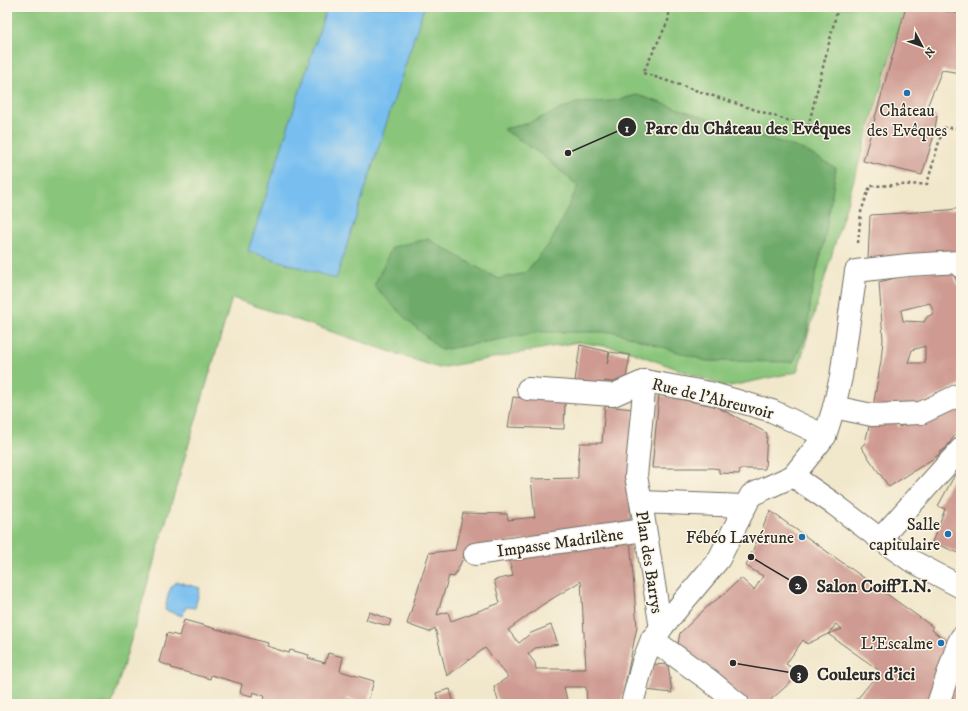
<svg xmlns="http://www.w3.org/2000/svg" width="968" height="711" viewBox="0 0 968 711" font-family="'IM FELL DW Pica',serif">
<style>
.green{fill:#89c57a;stroke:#5a7852}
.forest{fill:#6eaa6a;stroke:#4c6a4a}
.water{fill:#78bff0;stroke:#52758e}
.building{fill:#ce9a91;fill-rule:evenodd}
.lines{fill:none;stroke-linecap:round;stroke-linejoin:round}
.minor-casing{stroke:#706d63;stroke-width:24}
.path{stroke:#706d63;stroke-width:2.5;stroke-dasharray:3 3;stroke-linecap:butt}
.minor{stroke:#fff;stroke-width:22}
.poi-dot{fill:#1f6fb2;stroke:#fcf5e5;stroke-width:1.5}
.labels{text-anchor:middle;stroke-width:3;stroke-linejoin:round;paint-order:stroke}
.poi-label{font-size:17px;fill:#2b2b2b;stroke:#fcf5e5;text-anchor:end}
.street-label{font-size:17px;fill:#2b2b2b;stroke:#fcf5e5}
.leader{fill:none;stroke:#2b2b2b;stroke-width:1.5}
.callout-dot{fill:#2b2b2b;stroke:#fcf5e5;stroke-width:1.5}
.mark-label{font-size:12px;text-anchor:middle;font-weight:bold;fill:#fff}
.callout-label{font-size:18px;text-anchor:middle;font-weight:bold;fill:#2b2b2b;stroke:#fcf5e5;stroke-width:3;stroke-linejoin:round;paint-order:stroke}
</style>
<rect width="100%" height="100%" fill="#fcf5e5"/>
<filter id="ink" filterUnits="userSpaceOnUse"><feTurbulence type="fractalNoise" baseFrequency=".025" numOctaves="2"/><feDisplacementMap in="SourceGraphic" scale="8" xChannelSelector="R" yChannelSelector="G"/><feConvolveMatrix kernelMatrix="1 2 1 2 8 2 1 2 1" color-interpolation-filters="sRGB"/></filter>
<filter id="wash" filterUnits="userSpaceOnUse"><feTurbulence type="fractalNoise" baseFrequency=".012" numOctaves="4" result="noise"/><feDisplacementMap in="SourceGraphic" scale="16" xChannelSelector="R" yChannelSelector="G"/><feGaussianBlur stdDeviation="0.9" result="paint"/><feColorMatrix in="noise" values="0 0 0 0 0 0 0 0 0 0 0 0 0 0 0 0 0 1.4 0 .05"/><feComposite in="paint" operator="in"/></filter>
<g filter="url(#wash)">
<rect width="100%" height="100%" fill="#f1e7cb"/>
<path class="green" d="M7 7H905L797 372 726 387 623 349 578 342 439 368 232 298 112 704H7Z"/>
<path class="forest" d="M637 95 804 150 836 168 833 189 824 242 812 290 807 334 793 362 706 361 615 332H541L441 350 405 318 374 286 392 247 428 239 498 279 525 273 551 242 578 186 542 155 503 129 526 124 576 103 613 101Z"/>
<g class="water">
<path d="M327 7H424L336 279 248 251Z"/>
<path d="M178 582 200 588 195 608 186 607 182 616 165 610C167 602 168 584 178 582Z"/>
</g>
<g id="blocks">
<g class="building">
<path d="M906 7H924L961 14V73L942 70 924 114 937 116 934 135 922 175 863 161Z"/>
<path d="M961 208V251L868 259 870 216 871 215 948 210Z"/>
<path d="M952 270 961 293V384L917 406 873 407 881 361 883 340 879 282 920 272ZM930 303 934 313 927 317 924 322 903 321 901 310ZM925 346V363H908L912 350Z"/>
<path d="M580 345 609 352 607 364 610 352 630 355 625 384 605 381 604 384 575 381Z"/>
<path d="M659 395 715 406 767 433 765 469H740L739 474 719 473V469L713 468H652Z"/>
<path d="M513 397 565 402 564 429 508 427Z"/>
<path d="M961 400V427L946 448 939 453 940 454 889 487 861 447 865 443 870 422 897 423 899 427 938 412Z"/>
<path d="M605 406 634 409 630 495V525L468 548 454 577 449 576 437 615 448 612 451 621 500 603 494 580 513 576 509 556 630 538 637 627 621 704H587L586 687H564L568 704H499L494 687 508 677 485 648 447 676 435 628 429 632 407 624 429 553 455 550 463 513 507 514 508 520 535 517 531 479 578 478V467L580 443H602ZM581 581 586 669H536L535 663 528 654 535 648 558 644 551 625 531 633 519 643 508 630 542 605Z"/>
<path d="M961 466V506L957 514 961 516V554L932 542 945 509 938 506 958 469Z"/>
<path d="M770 511 933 627 932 630 950 645 930 704H879V702L874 701V704H849L859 697 880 671 828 634 807 644 803 640 786 664 800 674 766 704H751L678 644 680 633 707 607 724 594 741 578 754 590 763 576 746 566ZM836 624 842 629 828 634Z"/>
<path d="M369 612 391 620 389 626 366 620Z"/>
<path d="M184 620 267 643 266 646 289 653 290 650 309 655 308 658 325 663 328 653 343 657 340 671 374 681 367 704 347 698 346 704H267L263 703 265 696 253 692 252 696 240 693 242 684 211 675 210 679 171 668 172 667 159 662 167 633 179 636Z"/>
<path d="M961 660V704H947Z"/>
<path d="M654 664 668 665 672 693 646 690Z"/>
<path d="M450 689 453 700 439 704 436 693Z"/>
</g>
</g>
</g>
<g filter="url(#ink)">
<use href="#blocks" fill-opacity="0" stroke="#706d63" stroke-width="1"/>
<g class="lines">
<g class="minor-casing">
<g id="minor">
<path d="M528 389 613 395 645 381 710 393 772 411 825 436"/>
<path d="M834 407 872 415 921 413 961 394"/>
<path d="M793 476 834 504 880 539 910 560 961 587"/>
<path d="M641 502 636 476 645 381"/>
<path d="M880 539 961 449"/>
<path d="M475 554 644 530"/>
<path d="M661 629 641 502 745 506"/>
<path d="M652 639 709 680 738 704"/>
<path d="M632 704 643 662 652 639 719 559 751 495 793 476 825 436 834 407 841 377 856 271 908 265 959 262 961 267"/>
<path d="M938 704 958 644 961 638"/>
</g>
</g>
<g class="path">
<path d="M670 7 668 21 643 73 808 127 838 7"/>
<path d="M858 243 861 212 870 186 927 184 943 128H961"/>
<path d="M932 523 939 526"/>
</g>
<use href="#minor" class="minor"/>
</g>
</g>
<g class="poi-dot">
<circle cx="907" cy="93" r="4"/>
<circle cx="948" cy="534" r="4"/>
<circle cx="802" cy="537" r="4"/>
<circle cx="941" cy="643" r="4"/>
</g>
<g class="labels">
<g class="poi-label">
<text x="907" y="116" text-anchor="middle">Château<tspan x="907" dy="20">des Evêques</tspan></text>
<text x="940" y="530">Salle<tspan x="940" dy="20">capitulaire</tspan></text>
<text x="794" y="543">Fébéo Lavérune</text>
<text x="933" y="649">L'Escalme</text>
</g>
<g class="street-label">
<text transform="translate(713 398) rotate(14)" y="6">Rue de l'Abreuvoir</text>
<text transform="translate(560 542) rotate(-8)" y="6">Impasse Madrilène</text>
<text transform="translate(650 562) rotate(81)" y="6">Plan des Barrys</text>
</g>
</g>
<path class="leader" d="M568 153L627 127M751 557L798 585M733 663L799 674"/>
<g class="callout-dot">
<circle cx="568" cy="153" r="4"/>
<circle cx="751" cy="557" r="4"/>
<circle cx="733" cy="663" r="4"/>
<circle cx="627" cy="127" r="10"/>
<circle cx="798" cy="585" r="10"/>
<circle cx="799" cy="674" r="10"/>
</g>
<g class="mark-label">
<text x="627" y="132">1</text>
<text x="798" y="589">2</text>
<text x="799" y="678">3</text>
</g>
<g class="callout-label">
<text x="748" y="134">Parc du Château des Evêques</text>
<text x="874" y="592">Salon Coiff'I.N.</text>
<text x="866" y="680">Couleurs d'ici</text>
</g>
<rect width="968" height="711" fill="none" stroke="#fcf5e5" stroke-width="24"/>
<g transform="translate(922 46) rotate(131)" stroke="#fcf5e5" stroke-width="3" paint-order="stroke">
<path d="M0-3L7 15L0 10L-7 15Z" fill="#2b2b2b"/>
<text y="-6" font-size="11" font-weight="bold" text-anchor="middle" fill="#2b2b2b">N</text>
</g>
</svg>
